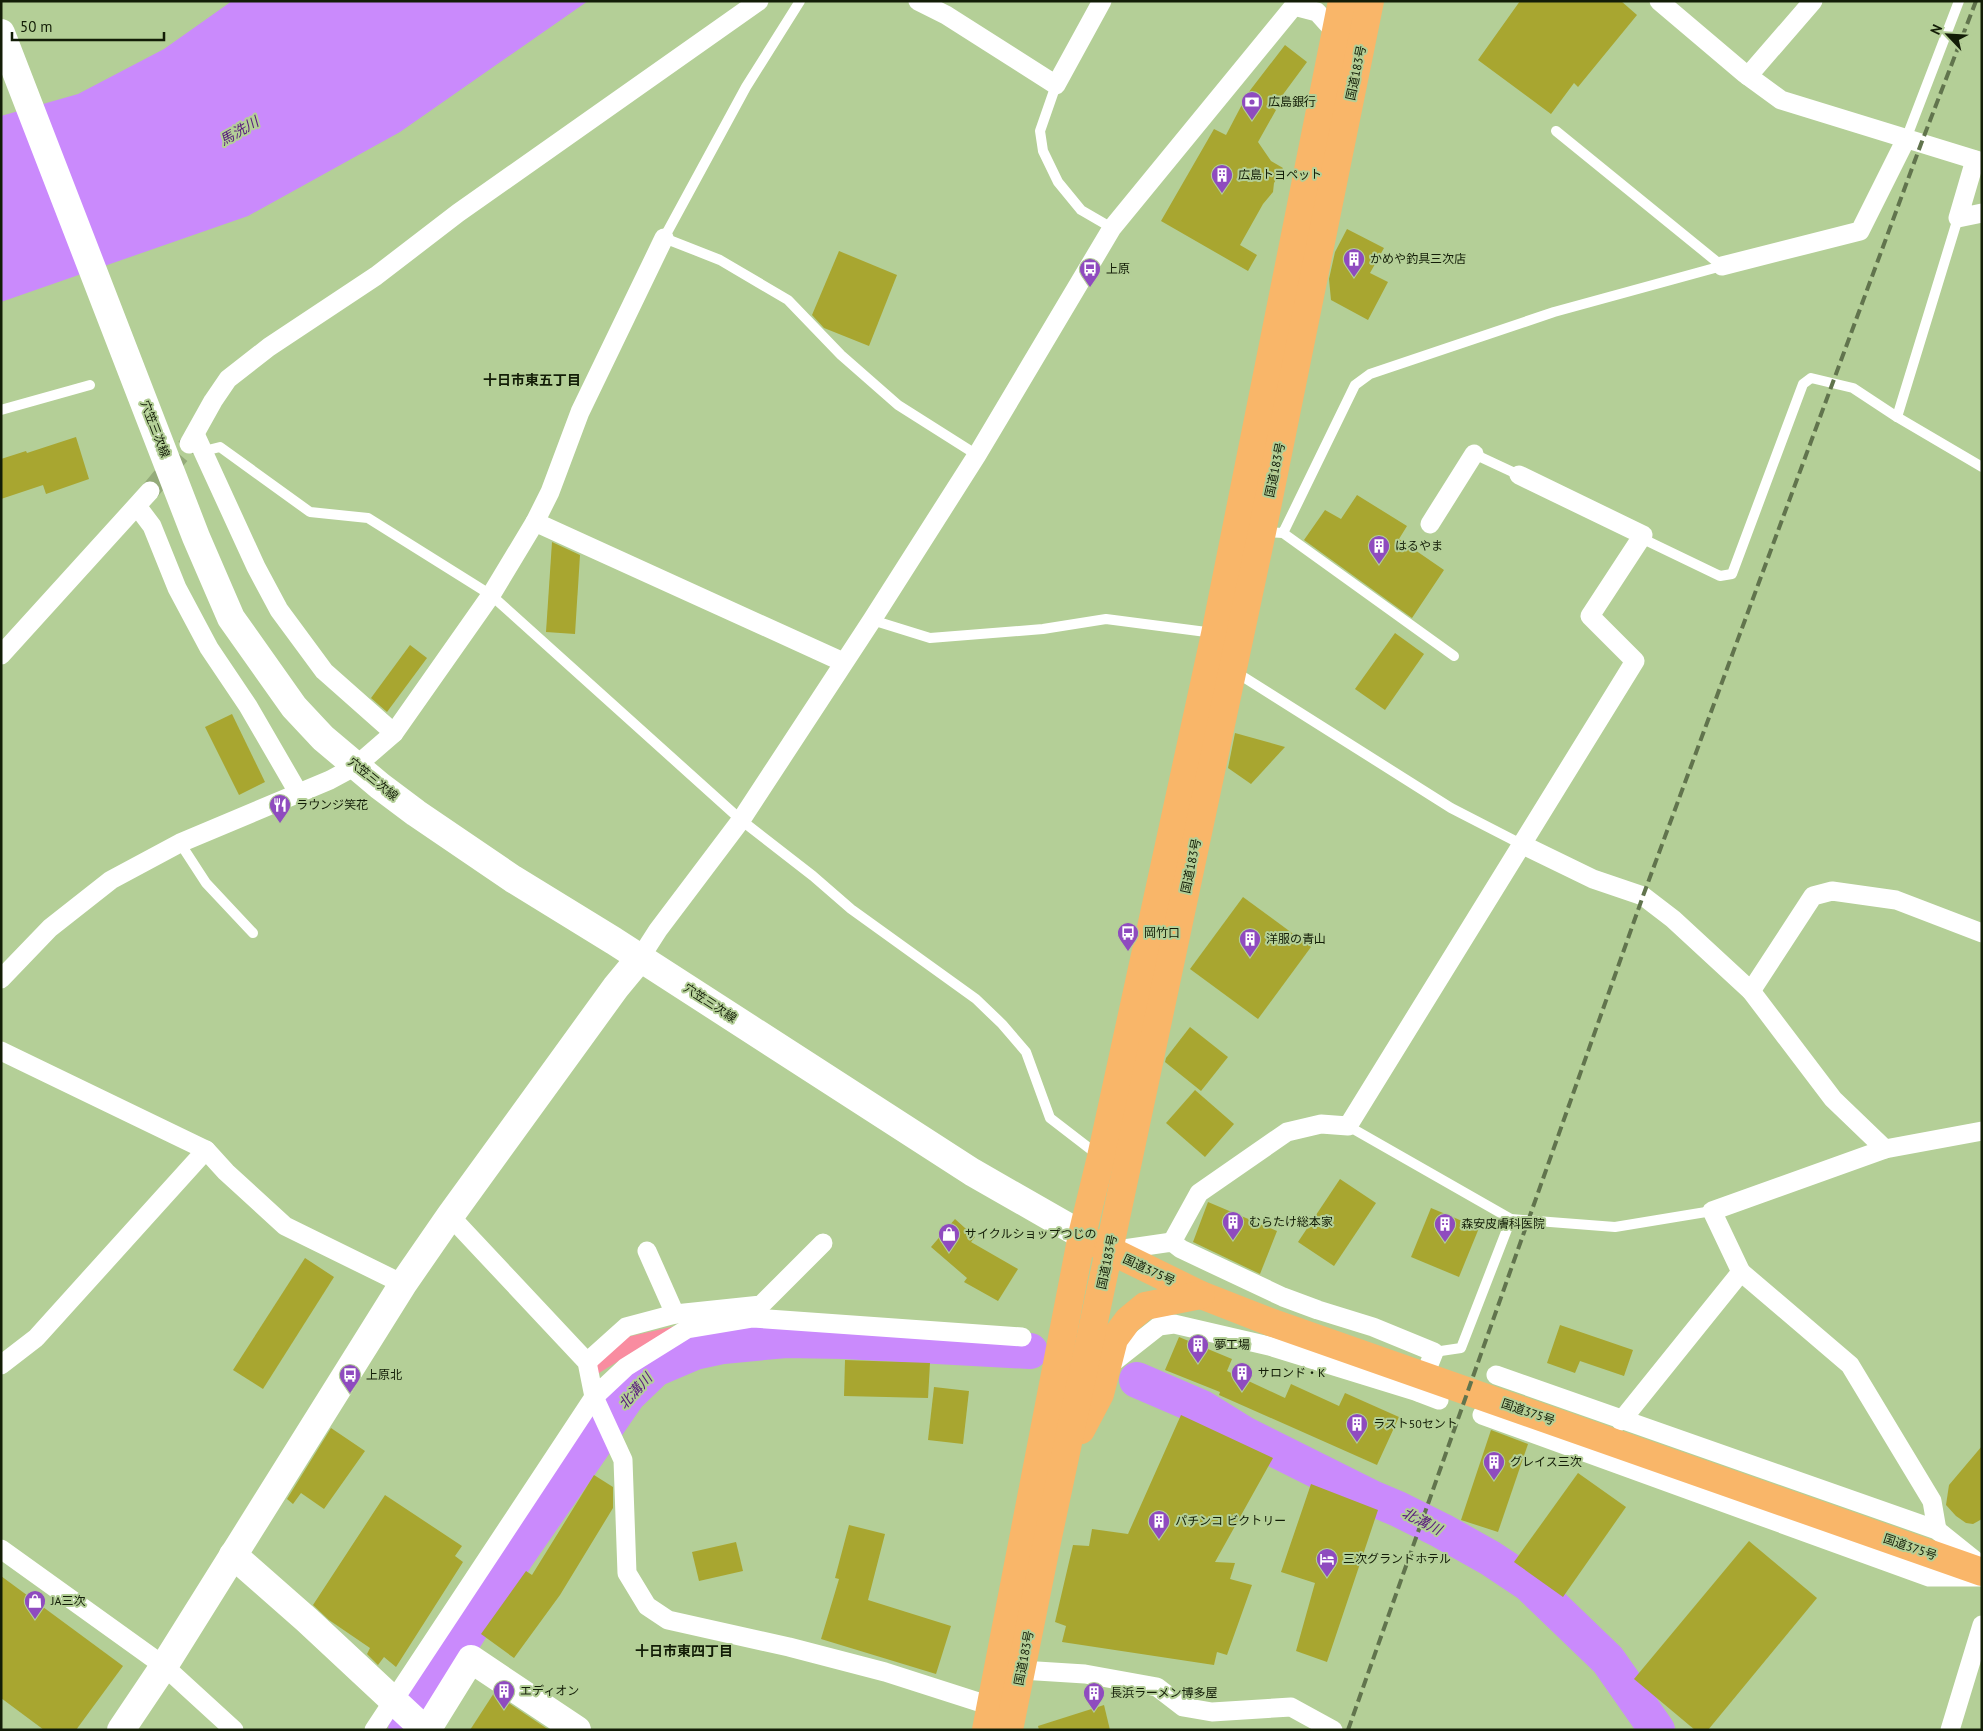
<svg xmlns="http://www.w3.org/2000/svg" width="1983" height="1731" viewBox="0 0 1983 1731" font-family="'PT Sans','Noto Sans JP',sans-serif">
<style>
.green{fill:#f98ca0}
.water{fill:#ca8afc}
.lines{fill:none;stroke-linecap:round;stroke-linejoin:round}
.river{stroke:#ca8afc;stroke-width:36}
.building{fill:#a8a630}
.street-tunnel{stroke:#94ab7a;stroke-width:19;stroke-dasharray:19 9;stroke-linecap:butt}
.lane{stroke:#fff;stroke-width:10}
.street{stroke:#fff;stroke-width:19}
.secondary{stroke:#fff;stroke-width:28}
.highway{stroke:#f9b669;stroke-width:28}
.rail{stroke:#61744d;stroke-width:4;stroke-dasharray:10 5;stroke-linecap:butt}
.labels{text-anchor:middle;stroke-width:4;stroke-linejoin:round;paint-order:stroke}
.street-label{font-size:12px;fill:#131d07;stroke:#b4cf97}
.poi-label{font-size:12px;fill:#131d07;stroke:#b4cf97;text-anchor:start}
.water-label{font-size:14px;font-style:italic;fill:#57187d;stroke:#b4cf97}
.neighbourhood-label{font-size:14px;font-weight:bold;fill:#131d07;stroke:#b4cf97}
</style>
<rect width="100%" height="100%" fill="#b4cf97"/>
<path class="green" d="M675 1326 591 1378 587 1362 623 1338Z"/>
<path class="water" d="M232 1H588L400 132 248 216 1 302V116L78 94 164 49Z"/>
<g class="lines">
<g class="river">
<path d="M1137 1380 1202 1408 1244 1434 1372 1498 1398 1509 1442 1531 1490 1558 1529 1584 1608 1660 1657 1730"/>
<path d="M406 1730 516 1557 628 1395 655 1369 695 1352 723 1346 786 1340 845 1341 1030 1351"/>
</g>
</g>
<g class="building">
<path d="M1520 1H1621L1637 15 1578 87 1574 83 1551 114 1478 60Z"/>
<path d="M1285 45 1307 62 1273 108 1276 110 1258 142 1271 161 1283 168 1274 183 1273 192 1263 204 1240 245 1257 255 1248 271 1161 221 1214 129 1226 135 1248 93Z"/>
<path d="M1347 229 1384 248 1370 273 1388 282 1368 320 1331 300 1329 279 1335 252Z"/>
<path d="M839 251 897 275 869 346 824 328 812 315Z"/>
<path d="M76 437 89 479 46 494 43 485 1 499V459L26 451 27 453Z"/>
<path d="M1357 495 1407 526 1399 539 1444 570 1412 618 1304 540 1325 510 1341 519Z"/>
<path d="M552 542 580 555 575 634 546 632Z"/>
<path d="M1395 633 1424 654 1385 710 1355 689Z"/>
<path d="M410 645 427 658 387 712 371 698Z"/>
<path d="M232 714 265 782 239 795 205 727Z"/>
<path d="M1235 733 1285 747 1251 784 1228 768Z"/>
<path d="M1243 897 1311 947 1258 1019 1190 969Z"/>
<path d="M1190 1027 1228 1057 1201 1091 1165 1062 1166 1058Z"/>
<path d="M1195 1090 1234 1124 1205 1157 1166 1123Z"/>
<path d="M1340 1179 1376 1203 1334 1266 1298 1242Z"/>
<path d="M1208 1202 1277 1231 1260 1274 1193 1242Z"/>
<path d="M1431 1208 1479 1228 1459 1277 1411 1257Z"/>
<path d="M955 1219 975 1237 971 1242 1018 1269 998 1301 964 1282 967 1278 931 1247Z"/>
<path d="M305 1258 334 1277 263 1389 233 1370Z"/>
<path d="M1560 1325 1633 1350 1624 1376 1580 1361 1575 1373 1547 1363Z"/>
<path d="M1179 1337 1232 1359 1227 1371 1285 1398 1291 1384 1339 1406 1345 1393 1399 1417 1377 1465 1219 1395 1220 1392 1165 1370Z"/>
<path d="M845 1360 930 1363 928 1398 844 1396Z"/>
<path d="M934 1387 969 1391 963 1444 928 1440Z"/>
<path d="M1181 1415 1273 1458 1215 1562 1235 1563 1230 1579 1252 1585 1227 1655 1217 1652 1214 1665 1062 1642 1066 1626 1055 1622 1073 1545 1089 1546 1092 1529 1128 1534Z"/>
<path d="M331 1428 365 1451 324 1509 301 1493 293 1504 287 1499Z"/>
<path d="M1491 1430 1528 1444 1498 1532 1461 1520Z"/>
<path d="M1982 1446V1519L1973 1524 1966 1523 1956 1516 1946 1505 1949 1485Z"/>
<path d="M1578 1473 1626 1507 1563 1597 1514 1562Z"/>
<path d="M594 1475 613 1487V1508L560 1595 514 1658 481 1634 526 1571 532 1575Z"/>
<path d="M1311 1484 1378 1510 1327 1662 1296 1651 1315 1583 1281 1572Z"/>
<path d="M385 1495 462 1546 455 1556 463 1562 396 1667 384 1657 378 1665 367 1654 370 1648 329 1620 313 1605Z"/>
<path d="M849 1525 885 1534 868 1600 951 1626 936 1674 821 1639 839 1579 835 1578Z"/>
<path d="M1749 1541 1817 1598 1708 1730H1695L1634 1679Z"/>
<path d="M736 1542 743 1571 699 1581 692 1552Z"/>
<path d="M1 1576 123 1666 76 1730H44L1 1698Z"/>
<path d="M494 1693 549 1730H470Z"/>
<path d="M1104 1705 1110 1730H1039L1038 1726Z"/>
</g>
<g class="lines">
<path class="street-tunnel" d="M150 491 189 444"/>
<g class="lane">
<path d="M800 1 746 87 664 238 720 260 788 300 841 355 898 405 977 455"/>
<path d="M1056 85 1040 131 1043 151 1058 182 1081 210 1112 228"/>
<path d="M1556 131 1722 266"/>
<path d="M1906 139 1959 1"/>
<path d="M1958 218 1897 417 1982 467"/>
<path d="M1 410 90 385"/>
<path d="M204 451 220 447 310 512 368 518 491 595 741 820 813 876 851 909 976 999 1002 1024 1026 1052 1050 1118 1098 1155"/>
<path d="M1474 454 1519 475"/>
<path d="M1263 532 1283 533 1355 385 1370 374 1554 312 1722 266"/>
<path d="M1283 533 1454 656"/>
<path d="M1641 538 1720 576 1732 574 1803 384 1811 378 1853 388 1897 417"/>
<path d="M872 620 930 638 1043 629 1106 619 1214 633"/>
<path d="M1234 671 1451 808 1521 844"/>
<path d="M180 843 206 883 253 933"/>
<path d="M1348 1126 1511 1219 1615 1227 1712 1211"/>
<path d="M1434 1352 1461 1348 1511 1219"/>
</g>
<g class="street">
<path d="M918 1 946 15 1056 85 1102 1"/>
<path d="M1659 1 1744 73 1781 100 1982 162"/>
<path d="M1294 6 1317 12 1335 32"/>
<path d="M1748 76 1813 1"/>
<path d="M1975 160 1958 218 1982 213"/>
<path d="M1722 266 1860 231 1906 139"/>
<path d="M195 434 256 567 279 610 324 671 394 733"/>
<path d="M189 444 213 401 228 379 269 347 376 276 458 213 759 1"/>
<path d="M137 506 152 526 177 588 209 648 248 706 299 794"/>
<path d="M535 522 843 662"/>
<path d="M1430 524 1474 454"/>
<path d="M1 655 150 491"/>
<path d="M1521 844 1593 879 1643 896 1673 919 1751 991 1813 896 1832 891 1896 900 1982 933"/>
<path d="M640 958 658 930 741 820 872 620 977 455 1112 228 1298 1"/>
<path d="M1 979 50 928 111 880 180 843 330 780 356 766 394 733 491 595 535 522 550 492 580 412 664 238"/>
<path d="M1751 991 1833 1099 1885 1149"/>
<path d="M1 1051 206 1150 226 1172 285 1226 403 1284"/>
<path d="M450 1216 587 1362 594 1397 623 1460 627 1573 647 1606 668 1620 789 1647 885 1672 991 1706"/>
<path d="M1172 1242 1199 1193 1287 1132 1321 1124 1348 1126 1635 661 1590 616 1643 535 1519 475"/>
<path d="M647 1251 675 1314"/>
<path d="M1110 1251 1172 1242 1181 1249 1283 1297 1318 1310 1373 1327 1434 1352 1418 1392"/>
<path d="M1741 1272 1712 1211 1885 1149 1982 1131"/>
<path d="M587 1362 626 1327 675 1314 761 1305 823 1243"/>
<path d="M1 1365 36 1338 206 1150"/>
<path d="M1107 1367 1159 1326 1174 1324 1269 1346 1418 1392 1439 1400"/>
<path d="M1496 1375 1937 1530 1982 1566"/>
<path d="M1482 1415 1929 1577H1981"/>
<path d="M1621 1421 1741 1272 1850 1365 1932 1501 1937 1530"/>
<path d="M1 1549 164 1666 234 1730"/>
<path d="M1021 1670 1085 1674 1157 1687 1183 1707 1212 1712 1291 1707 1333 1730"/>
<path d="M374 1730 594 1397 626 1367 687 1329 753 1318 1022 1337"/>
<path d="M1950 1730 1982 1625"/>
</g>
<g class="secondary">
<path d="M1 33 196 537 231 618 294 707 323 738 380 786 416 813 513 879 614 941 972 1172 1082 1235"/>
<path d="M233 1555 307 1620 425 1730"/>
<path d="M121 1730 164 1666 403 1284 450 1216 616 987 640 958"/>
<path d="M427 1730 471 1659 577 1730"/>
</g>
<g class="highway">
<path d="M1093 1242 1201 1295 1270 1322 1982 1572"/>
<path d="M1081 1430 1100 1394 1114 1339 1128 1320 1145 1306 1201 1295"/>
<path d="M986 1730 1082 1235 1101 1157 1215 634 1342 1"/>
<path d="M1009 1730 1048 1537 1262 532 1370 1"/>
</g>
<path class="rail" d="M1348 1730 1643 896 1921 144 1976 1"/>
</g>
<defs>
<g id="bank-pin" transform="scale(1.125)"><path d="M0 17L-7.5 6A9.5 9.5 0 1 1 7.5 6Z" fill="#8f4bbf" stroke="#b4cf97"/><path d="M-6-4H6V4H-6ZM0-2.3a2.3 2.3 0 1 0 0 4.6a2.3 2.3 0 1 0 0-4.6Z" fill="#fff"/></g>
<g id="building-pin" transform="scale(1.125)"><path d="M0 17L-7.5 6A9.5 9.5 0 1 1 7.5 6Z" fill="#8f4bbf" stroke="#b4cf97"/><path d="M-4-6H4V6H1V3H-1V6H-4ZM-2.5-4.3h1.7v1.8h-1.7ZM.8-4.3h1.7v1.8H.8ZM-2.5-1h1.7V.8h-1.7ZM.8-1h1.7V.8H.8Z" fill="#fff"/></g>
<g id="bus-pin" transform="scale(1.125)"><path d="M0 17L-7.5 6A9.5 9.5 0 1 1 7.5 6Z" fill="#8f4bbf" stroke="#b4cf97"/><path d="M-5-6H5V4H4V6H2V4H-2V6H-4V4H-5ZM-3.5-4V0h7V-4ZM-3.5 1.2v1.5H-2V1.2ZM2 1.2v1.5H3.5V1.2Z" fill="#fff"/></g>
<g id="restaurant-pin" transform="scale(1.125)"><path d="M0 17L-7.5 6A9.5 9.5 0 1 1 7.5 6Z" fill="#8f4bbf" stroke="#b4cf97"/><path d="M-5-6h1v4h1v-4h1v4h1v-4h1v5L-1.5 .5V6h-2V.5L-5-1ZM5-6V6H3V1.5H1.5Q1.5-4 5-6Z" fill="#fff"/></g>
<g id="shop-pin" transform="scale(1.125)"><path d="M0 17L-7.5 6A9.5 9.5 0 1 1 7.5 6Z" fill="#8f4bbf" stroke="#b4cf97"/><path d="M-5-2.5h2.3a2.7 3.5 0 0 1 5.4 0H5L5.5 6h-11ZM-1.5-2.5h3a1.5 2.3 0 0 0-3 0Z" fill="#fff"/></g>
<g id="hotel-pin" transform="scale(1.125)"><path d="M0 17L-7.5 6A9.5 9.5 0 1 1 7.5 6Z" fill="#8f4bbf" stroke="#b4cf97"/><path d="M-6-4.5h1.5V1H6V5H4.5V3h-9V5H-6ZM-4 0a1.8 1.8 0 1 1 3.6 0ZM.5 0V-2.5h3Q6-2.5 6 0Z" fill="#fff"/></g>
</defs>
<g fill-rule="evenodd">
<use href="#bank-pin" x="1252" y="102"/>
<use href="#building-pin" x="1222" y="175"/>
<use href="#building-pin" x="1354" y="259"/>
<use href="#bus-pin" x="1090" y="269"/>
<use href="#building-pin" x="1379" y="546"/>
<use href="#restaurant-pin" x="280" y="805"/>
<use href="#bus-pin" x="1128" y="933"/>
<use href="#building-pin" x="1250" y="939"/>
<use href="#building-pin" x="1233" y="1222"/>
<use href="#building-pin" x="1445" y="1224"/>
<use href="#shop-pin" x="949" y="1234"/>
<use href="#building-pin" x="1198" y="1345"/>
<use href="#building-pin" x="1242" y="1373"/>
<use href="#bus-pin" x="350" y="1375"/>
<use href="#building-pin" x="1357" y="1424"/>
<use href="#building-pin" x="1494" y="1462"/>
<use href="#building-pin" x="1159" y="1521"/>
<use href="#hotel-pin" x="1327" y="1559"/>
<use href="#shop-pin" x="35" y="1601"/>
<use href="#building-pin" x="504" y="1691"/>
<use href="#building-pin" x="1094" y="1693"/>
</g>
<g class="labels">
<g class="street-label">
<text transform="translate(1356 73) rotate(-78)" y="4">国道183号</text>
<text transform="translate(155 429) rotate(69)" y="4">穴笠三次線</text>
<text transform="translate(1275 470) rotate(-78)" y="4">国道183号</text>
<text transform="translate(373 779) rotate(39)" y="4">穴笠三次線</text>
<text transform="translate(1191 866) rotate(-78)" y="4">国道183号</text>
<text transform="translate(710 1003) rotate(33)" y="4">穴笠三次線</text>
<text transform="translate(1107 1262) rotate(-78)" y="4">国道183号</text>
<text transform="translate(1149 1270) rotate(25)" y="4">国道375号</text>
<text transform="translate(1528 1412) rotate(19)" y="4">国道375号</text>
<text transform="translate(1910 1547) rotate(19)" y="4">国道375号</text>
<text transform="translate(1024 1658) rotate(-79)" y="4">国道183号</text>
</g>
<g class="poi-label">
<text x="1268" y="106">広島銀行</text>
<text x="1238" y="179">広島トヨペット</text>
<text x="1370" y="263">かめや釣具三次店</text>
<text x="1106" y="273">上原</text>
<text x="1395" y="550">はるやま</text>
<text x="296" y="809">ラウンジ笑花</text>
<text x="1144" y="937">岡竹口</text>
<text x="1266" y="943">洋服の青山</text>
<text x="1249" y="1226">むらたけ総本家</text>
<text x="1461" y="1228">森安皮膚科医院</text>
<text x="965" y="1238">サイクルショップつじの</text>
<text x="1214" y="1349">夢工場</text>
<text x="1258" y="1377">サロンド・K</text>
<text x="366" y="1379">上原北</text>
<text x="1373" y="1428">ラスト50セント</text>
<text x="1510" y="1466">グレイス三次</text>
<text x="1175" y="1525">パチンコ ビクトリー</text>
<text x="1343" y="1563">三次グランドホテル</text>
<text x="51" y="1605">JA三次</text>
<text x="520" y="1695">エディオン</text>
<text x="1110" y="1697">長浜ラーメン博多屋</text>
</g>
<g class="water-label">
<text transform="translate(239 131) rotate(-30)" y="5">馬洗川</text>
<text transform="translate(635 1391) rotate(-48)" y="5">北溝川</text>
<text transform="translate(1422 1521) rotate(27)" y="5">北溝川</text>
</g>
<g class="neighbourhood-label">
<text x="532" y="385">十日市東五丁目</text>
<text x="684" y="1656">十日市東四丁目</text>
</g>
</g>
<rect width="1983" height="1731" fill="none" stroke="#131d07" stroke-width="5"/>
<g transform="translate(1948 35) rotate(295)" stroke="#b4cf97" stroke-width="4" paint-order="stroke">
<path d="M0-4L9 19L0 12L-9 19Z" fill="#131d07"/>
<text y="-8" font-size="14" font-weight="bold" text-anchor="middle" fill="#131d07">N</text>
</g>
<path d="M12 32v8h152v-8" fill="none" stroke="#131d07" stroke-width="2.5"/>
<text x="20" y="32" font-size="15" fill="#131d07" stroke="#b4cf97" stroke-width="4" paint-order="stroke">50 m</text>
</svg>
